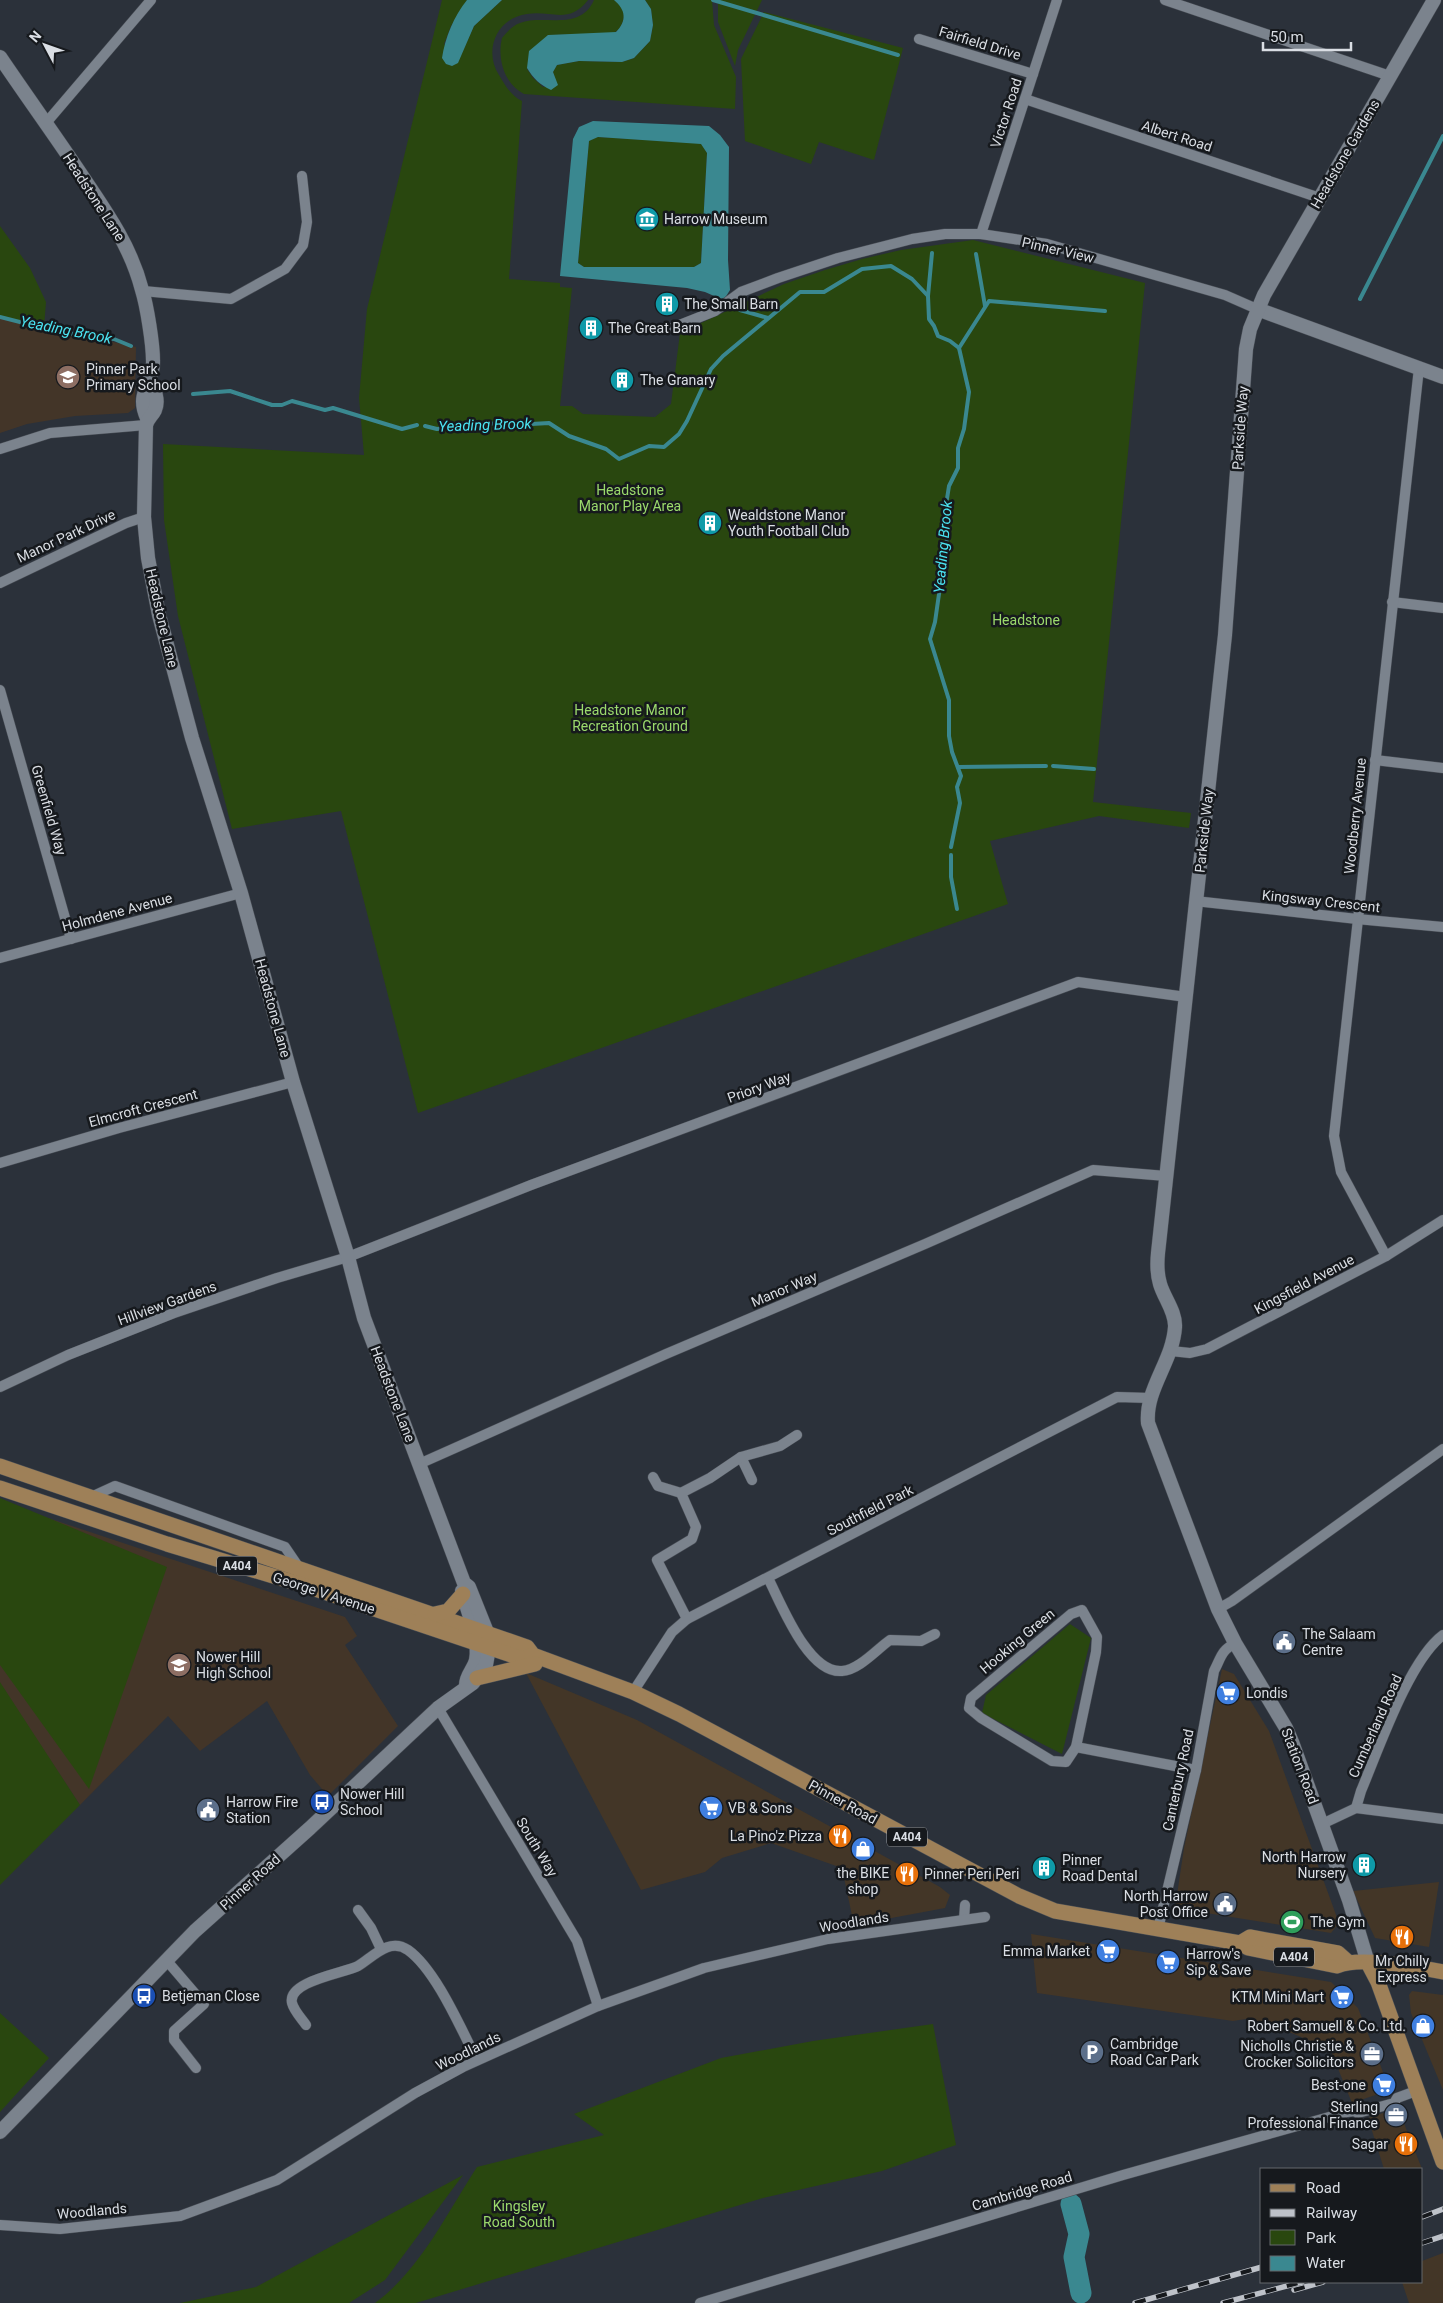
<svg xmlns="http://www.w3.org/2000/svg" width="1443" height="2303" viewBox="0 0 1443 2303" font-family="Roboto,sans-serif">
<style>
.commercial{fill:#433627}
.education{fill:#433528}
.green{fill:#29470f}
.water{fill:#3a8890;fill-rule:evenodd}
.lines{fill:none;stroke-linecap:round;stroke-linejoin:round}
.stream{stroke:#3a8890;stroke-width:4}
.river{stroke:#3a8890;stroke-width:21}
.street-casing{stroke:#474c54;stroke-width:11}
.secondary-casing{stroke:#474c54;stroke-width:15}
.primary-casing{stroke:#474c54;stroke-width:16}
.street{stroke:#7b838d;stroke-width:10}
.secondary{stroke:#7b838d;stroke-width:14}
.primary{stroke:#9e8058;stroke-width:15}
.rail-casing{stroke:#bec2c9;stroke-width:5.5}
.rail{stroke:#16191d;stroke-width:4;stroke-dasharray:11;stroke-linecap:butt}
.labels{text-anchor:middle;stroke-width:5;stroke-linejoin:round;paint-order:stroke}
.shield{fill:#16191d;stroke:#9fa3a8;stroke-width:1}
.shield-label{font-size:12px;font-weight:bold;fill:#dadee4}
.street-label{font-size:14px;fill:#dadee4;stroke:#16191d}
.poi-label{font-size:14px;fill:#dadee4;stroke:#16191d;text-anchor:start}
.park-label{font-size:14px;fill:#9bda6c;stroke:#16191d}
.water-label{font-size:15px;font-style:italic;fill:#4be3f1;stroke:#16191d}
</style>
<rect width="100%" height="100%" fill="#2b313a"/>
<g class="commercial">
<path d="M1222 1669 1234 1674 1269 1731 1339 1923 1331 1933 1175 1908 1184 1848Z"/>
<path d="M526 1673 637 1720 940 1887 950 1895 945 1908 854 1925 842 1868 771 1843 722 1858 705 1872 641 1890Z"/>
<path d="M1439 1882 1429 1947 1375 1938 1353 1891Z"/>
<path d="M1031 1934 1331 1982 1358 2008 1390 2090 1352 2103 1330 2049 1289 2032 1246 2019 1233 2021 1037 1993Z"/>
<path d="M1412 1991 1443 1995V2090L1411 2013 1409 1995Z"/>
<path d="M1398 2108 1422 2169H1384L1368 2118Z"/>
<path d="M1443 2253V2303H1409L1402 2282H1422V2261Z"/>
</g>
<g class="education">
<path d="M0 317 136 347 135 408 128 413 75 416 27 424 0 433Z"/>
<path d="M0 1502 345 1617 357 1636 345 1645 398 1726 328 1796 310 1775 267 1701 200 1751 168 1716 80 1805 0 1684Z"/>
</g>
<g class="green">
<path d="M442 0H467L451 26 444 44 461 55 474 26 502 0H588C569 25 551 10 527 14 497 18 483 50 499 75 505 85 511 96 522 101L509 279 560 283V287L572 288 560 406H572L583 414 655 417 671 404 680 333 784 284 825 270 862 259 901 250 973 240 1145 283 1093 802 1191 813 1189 828 1099 816 990 841 1008 904 418 1113 341 811 232 829 178 616 164 520 163 444 364 455 359 398 367 309Z"/>
<path d="M594 0C599 0 609 0 614 0 630 6 625 30 611 34L548 35 527 69 533 78 543 87 557 85 553 72 557 65 579 61 622 62 634 58 650 41 653 25 651 9 645 0H712L714 25 736 77 735 109 524 94C504 84 497 58 502 38 507 32 513 25 520 23 543 14 580 32 594 0Z"/>
<path d="M718 0H762L738 50 735 66 718 22Z"/>
<path d="M764 12 903 48 874 160 819 142 811 164 745 141 741 59Z"/>
<path d="M597 137 701 143 707 153 701 263 694 267H584L578 263 589 141Z"/>
<path d="M0 226 30 268 46 302 44 327 0 317Z"/>
<path d="M0 1498 167 1567 89 1789 0 1665Z"/>
<path d="M1070 1624 1091 1638 1062 1754 982 1713 986 1695Z"/>
<path d="M0 1682 80 1805 0 1885Z"/>
<path d="M0 2013 49 2058 0 2112Z"/>
<path d="M933 2024 956 2145 882 2171 763 2198 416 2303H375C420 2270 447 2213 477 2167L604 2135 574 2114 721 2058 813 2041Z"/>
<path d="M463 2175 385 2280 349 2303H180L256 2287Z"/>
</g>
<g class="water">
<path d="M467 0H502L474 26 458 63 452 66 446 64 442 58C445 38 454 16 467 0Z"/>
<path d="M614 0H645L651 9 653 25 650 41 634 58 622 62 579 61 557 65 553 72 558 85 551 90C540 85 533 78 527 68L529 51 548 35 616 32C627 21 626 10 614 0Z"/>
<path d="M593 121 709 126 720 135 729 147 728 260 730 290 725 298 721 299 705 292 687 288 560 276 573 139 579 127ZM598 137 701 144 707 153 701 263 694 267H584L578 263 589 141Z"/>
</g>
<g class="lines">
<g class="stream">
<path d="M713 0 898 55"/>
<path d="M976 254 985 306"/>
<path d="M928 296 932 253"/>
<path d="M1360 299 1443 136"/>
<path d="M740 310 768 318"/>
<path d="M0 317 59 332 114 339 131 346"/>
<path d="M959 348 989 301 1105 311"/>
<path d="M193 394 230 391 272 405H282L292 401 325 410 333 408 402 429 417 425"/>
<path d="M425 426 437 429 483 423 514 425 549 423 569 436 606 449 619 459 649 446 664 447 679 434 687 421 711 369 723 356 800 292H824L862 269 891 266 912 279 928 296 929 319 934 326 938 336 950 341 959 348 969 392 964 429 958 448V468L949 486 946 505 947 538 935 622 930 639 949 700V736L952 752 961 776 957 787 960 803 951 847"/>
<path d="M1053 766 1094 769"/>
<path d="M958 767 1046 766"/>
<path d="M951 855V877L957 909"/>
</g>
<path class="river" d="M1071 2204 1079 2234 1074 2257 1081 2293"/>
<g class="street-casing">
<g id="street">
<path d="M1165 0 1390 76"/>
<path d="M919 39 1033 74"/>
<path d="M1025 99 1320 198"/>
<path d="M46 123 151 0"/>
<path d="M981 234 1057 0"/>
<path d="M143 291 231 299 285 269 303 245 307 222 302 176"/>
<path d="M672 328 715 311 741 292 778 278 838 258 912 239 945 234H981L1047 244 1225 295 1257 309"/>
<path d="M0 449 50 433 146 425"/>
<path d="M0 583 126 523 144 517"/>
<path d="M1392 602 1443 608"/>
<path d="M0 690 71 939"/>
<path d="M1375 760 1443 768"/>
<path d="M1195 901 1357 919 1443 927"/>
<path d="M0 958 241 893"/>
<path d="M0 1163 119 1128 293 1082"/>
<path d="M1386 1256 1341 1172 1334 1136 1419 368"/>
<path d="M1171 1351 1190 1353 1207 1349 1386 1256 1443 1220"/>
<path d="M0 1387 68 1355 174 1313 277 1278 348 1257 531 1185 1078 982 1186 997"/>
<path d="M741 1457 752 1480"/>
<path d="M419 1464 666 1354 925 1244 1093 1170 1166 1176"/>
<path d="M653 1477 658 1486 681 1493"/>
<path d="M91 1497 115 1486 285 1547 300 1569"/>
<path d="M768 1578C781 1603 808 1674 842 1671 859 1670 877 1649 890 1640L921 1641 935 1634"/>
<path d="M1218 1609 1232 1601 1443 1449"/>
<path d="M1082 1610 1097 1637 1096 1652 1076 1747 1066 1762 1052 1761 981 1718 969 1708 971 1698 1071 1614Z"/>
<path d="M687 1619 657 1560 692 1539 696 1527 681 1493 710 1478 741 1457 780 1446 797 1435"/>
<path d="M633 1692 672 1632 687 1619 1117 1397 1150 1398"/>
<path d="M438 1708 577 1941 598 2006"/>
<path d="M1076 1747 1196 1770"/>
<path d="M1356 1808 1361 1791C1378 1751 1409 1660 1443 1635"/>
<path d="M1322 1824 1356 1808 1443 1819"/>
<path d="M358 1910 371 1928 381 1949"/>
<path d="M964 1919 965 1905"/>
<path d="M1158 1929 1196 1770 1214 1671C1222 1656 1220 1652 1235 1643"/>
<path d="M167 1961 204 2004 174 2031V2040L196 2068"/>
<path d="M306 2025C302 2019 294 2011 292 2003 287 1981 345 1973 358 1966 373 1957 389 1937 408 1950 436 1970 461 2029 477 2060"/>
<path d="M0 2225 60 2229 180 2216 277 2180 415 2093 463 2067 598 2006 704 1968 828 1939 985 1917"/>
<path d="M700 2303 1123 2175 1347 2112 1354 2111 1358 2113 1394 2103 1397 2098 1416 2091"/>
</g>
</g>
<g class="secondary-casing">
<g id="secondary">
<path d="M0 57C25 94 51 130 76 167 102 206 130 243 142 290 147 306 153 344 153 361 154 385 135 392 147 418"/>
<path d="M1257 309 1443 377"/>
<path d="M462 1591C467 1609 480 1642 476 1660 474 1669 466 1675 466 1685"/>
<path d="M1368 1963 1349 1900 1292 1742 1286 1728 1235 1643 1218 1609 1148 1423C1145 1389 1173 1361 1175 1327 1176 1312 1164 1298 1160 1284 1157 1274 1157 1263 1158 1253L1225 635 1246 349 1250 329 1264 295 1434 0"/>
<path d="M0 2132 195 1931 310 1828 438 1708 473 1683 486 1665 489 1648 487 1632 469 1587 464 1583 364 1318 348 1257 293 1082 241 893 192 738 159 615 148 558 144 517 146 425C148 418 152 416 155 410 159 401 155 388 149 382"/>
</g>
</g>
<g class="primary-casing">
<g id="primary">
<path d="M0 1466 527 1647 533 1655 633 1692 679 1714 1019 1896 1055 1911 1240 1943 1248 1948 1337 1966C1359 1956 1418 1967 1443 1972"/>
<path d="M0 1488 167 1544 303 1585 508 1654 523 1659 533 1655"/>
<path d="M435 1614 448 1611 463 1594"/>
<path d="M477 1678 535 1664"/>
<path d="M1240 1943 1250 1937 1338 1953 1347 1961"/>
<path d="M1368 1963 1378 1982 1443 2162"/>
</g>
</g>
<use href="#street" class="street"/>
<use href="#secondary" class="secondary"/>
<use href="#primary" class="primary"/>
<g class="rail-casing">
<g id="rail">
<path d="M1422 2217 1443 2209"/>
<path d="M1422 2243 1443 2236"/>
<path d="M1294 2290 1323 2282"/>
<path d="M1135 2303 1262 2267"/>
<path d="M1223 2303 1302 2282"/>
</g>
</g>
<use href="#rail" class="rail"/>
</g>
<defs>
<g id="museum-disc" transform="scale(1.25)"><circle r="9.5" fill="#0f9aa8" stroke="#16191d"/><path d="M0-6L6-3V-2H-6V-3ZM-5-1h2V3h-2ZM-1-1h2V3h-2ZM3-1h2V3H3ZM-6 4H6V6H-6Z" fill="#fff"/></g>
<g id="building-disc" transform="scale(1.25)"><circle r="9.5" fill="#0f9aa8" stroke="#16191d"/><path d="M-4-6H4V6H1V3H-1V6H-4ZM-2.5-4.3h1.7v1.8h-1.7ZM.8-4.3h1.7v1.8H.8ZM-2.5-1h1.7V.8h-1.7ZM.8-1h1.7V.8H.8Z" fill="#fff"/></g>
<g id="school-disc" transform="scale(1.25)"><circle r="9.5" fill="#8d6e63" stroke="#16191d"/><path d="M0-5L7-2L0 1L-7-2ZM-4 1L0 2.5L4 1V4Q0 6-4 4Z" fill="#fff"/></g>
<g id="civic-disc" transform="scale(1.25)"><circle r="9.5" fill="#5c6f8a" stroke="#16191d"/><path d="M-.6-6.5H3V-4.5H.6V-3L4-1V1h2V6H-6V1h2V-1L-.6-3ZM-1.2 2.5V6h2.4V2.5Z" fill="#fff"/></g>
<g id="supermarket-disc" transform="scale(1.25)"><circle r="9.5" fill="#3f7fe0" stroke="#16191d"/><path d="M-6-5.5h2.5l.6 2H6L4.5 2H-2.5L-4.4-4H-6ZM-1.5 3.2a1.3 1.3 0 1 0 .1 0ZM3 3.2a1.3 1.3 0 1 0 .1 0Z" fill="#fff"/></g>
<g id="bus-disc" transform="scale(1.25)"><circle r="9.5" fill="#1a4fb4" stroke="#16191d"/><path d="M-5-6H5V4H4V6H2V4H-2V6H-4V4H-5ZM-3.5-4V0h7V-4ZM-3.5 1.2v1.5H-2V1.2ZM2 1.2v1.5H3.5V1.2Z" fill="#fff"/></g>
<g id="restaurant-disc" transform="scale(1.25)"><circle r="9.5" fill="#e8710a" stroke="#16191d"/><path d="M-5-6h1v4h1v-4h1v4h1v-4h1v5L-1.5 .5V6h-2V.5L-5-1ZM5-6V6H3V1.5H1.5Q1.5-4 5-6Z" fill="#fff"/></g>
<g id="shop-disc" transform="scale(1.25)"><circle r="9.5" fill="#3f7fe0" stroke="#16191d"/><path d="M-5-2.5h2.3a2.7 3.5 0 0 1 5.4 0H5L5.5 6h-11ZM-1.5-2.5h3a1.5 2.3 0 0 0-3 0Z" fill="#fff"/></g>
<g id="stadium-disc" transform="scale(1.25)"><circle r="9.5" fill="#2e9e5b" stroke="#16191d"/><path d="M0-5a6.5 5 0 1 0 0 10a6.5 5 0 1 0 0-10ZM-3.5-1.8h7v3.6h-7Z" fill="#fff"/></g>
<g id="parking-disc" transform="scale(1.25)"><circle r="9.5" fill="#5c6f8a" stroke="#16191d"/><path d="M-3.5-5.5H1a3.5 3.5 0 0 1 0 7H-1V5.5H-3.5ZM-1-3.4V-.6H.8a1.4 1.4 0 0 0 0-2.8Z" fill="#fff"/></g>
<g id="office-disc" transform="scale(1.25)"><circle r="9.5" fill="#5c6f8a" stroke="#16191d"/><path d="M-6-3h4V-5.5h4V-3h4V5H-6ZM-1-4.5V-3h2v-1.5ZM-6 0V1H6V0Z" fill="#fff"/></g>
</defs>
<g fill-rule="evenodd">
<use href="#museum-disc" x="647" y="219"/>
<use href="#building-disc" x="667" y="304"/>
<use href="#building-disc" x="591" y="328"/>
<use href="#school-disc" x="68" y="377"/>
<use href="#building-disc" x="622" y="380"/>
<use href="#building-disc" x="710" y="523"/>
<use href="#civic-disc" x="1284" y="1642"/>
<use href="#school-disc" x="179" y="1665"/>
<use href="#supermarket-disc" x="1228" y="1693"/>
<use href="#bus-disc" x="322" y="1802"/>
<use href="#supermarket-disc" x="711" y="1808"/>
<use href="#civic-disc" x="208" y="1810"/>
<use href="#restaurant-disc" x="840" y="1836"/>
<use href="#shop-disc" x="863" y="1849"/>
<use href="#building-disc" x="1364" y="1865"/>
<use href="#building-disc" x="1044" y="1868"/>
<use href="#restaurant-disc" x="907" y="1874"/>
<use href="#civic-disc" x="1225" y="1904"/>
<use href="#stadium-disc" x="1292" y="1922"/>
<use href="#restaurant-disc" x="1402" y="1937"/>
<use href="#supermarket-disc" x="1108" y="1951"/>
<use href="#supermarket-disc" x="1168" y="1962"/>
<use href="#bus-disc" x="144" y="1996"/>
<use href="#supermarket-disc" x="1342" y="1997"/>
<use href="#shop-disc" x="1423" y="2026"/>
<use href="#parking-disc" x="1092" y="2052"/>
<use href="#office-disc" x="1372" y="2054"/>
<use href="#supermarket-disc" x="1384" y="2085"/>
<use href="#office-disc" x="1396" y="2115"/>
<use href="#restaurant-disc" x="1406" y="2144"/>
</g>
<g class="labels">
<g class="shield">
<rect x="217" y="1556.5" width="40" height="19" rx="4"/>
<rect x="887" y="1827.5" width="40" height="19" rx="4"/>
<rect x="1274" y="1947.5" width="40" height="19" rx="4"/>
</g>
<g class="shield-label">
<text x="237" y="1570">A404</text>
<text x="907" y="1841">A404</text>
<text x="1294" y="1961">A404</text>
</g>
<g class="street-label">
<text transform="translate(980 43) rotate(17)" y="5">Fairfield Drive</text>
<text transform="translate(1006 113) rotate(-72)" y="5">Victor Road</text>
<text transform="translate(1177 136) rotate(18)" y="5">Albert Road</text>
<text transform="translate(1345 154) rotate(-60)" y="5">Headstone Gardens</text>
<text transform="translate(94 197) rotate(57)" y="5">Headstone Lane</text>
<text transform="translate(1058 250) rotate(13)" y="5">Pinner View</text>
<text transform="translate(1240 428) rotate(-86)" y="5">Parkside Way</text>
<text transform="translate(66 536) rotate(-25)" y="5">Manor Park Drive</text>
<text transform="translate(162 618) rotate(77)" y="5">Headstone Lane</text>
<text transform="translate(49 810) rotate(74)" y="5">Greenfield Way</text>
<text transform="translate(1355 816) rotate(-84)" y="5">Woodberry Avenue</text>
<text transform="translate(1204 831) rotate(-84)" y="5">Parkside Way</text>
<text transform="translate(1321 901) rotate(6)" y="5">Kingsway Crescent</text>
<text transform="translate(117 912) rotate(-15)" y="5">Holmdene Avenue</text>
<text transform="translate(273 1008) rotate(75)" y="5">Headstone Lane</text>
<text transform="translate(759 1087) rotate(-20)" y="5">Priory Way</text>
<text transform="translate(143 1108) rotate(-15)" y="5">Elmcroft Crescent</text>
<text transform="translate(1304 1284) rotate(-28)" y="5">Kingsfield Avenue</text>
<text transform="translate(784 1289) rotate(-23)" y="5">Manor Way</text>
<text transform="translate(167 1303) rotate(-20)" y="5">Hillview Gardens</text>
<text transform="translate(393 1394) rotate(69)" y="5">Headstone Lane</text>
<text transform="translate(870 1510) rotate(-27)" y="5">Southfield Park</text>
<text transform="translate(324 1593) rotate(18)" y="5">George V Avenue</text>
<text transform="translate(1017 1641) rotate(-40)" y="5">Hooking Green</text>
<text transform="translate(1375 1726) rotate(-66)" y="5">Cumberland Road</text>
<text transform="translate(1300 1766) rotate(69)" y="5">Station Road</text>
<text transform="translate(1178 1780) rotate(-78)" y="5">Canterbury Road</text>
<text transform="translate(843 1802) rotate(29)" y="5">Pinner Road</text>
<text transform="translate(537 1847) rotate(59)" y="5">South Way</text>
<text transform="translate(250 1882) rotate(-42)" y="5">Pinner Road</text>
<text transform="translate(854 1922) rotate(-9)" y="5">Woodlands</text>
<text transform="translate(468 2051) rotate(-26)" y="5">Woodlands</text>
<text transform="translate(1022 2191) rotate(-17)" y="5">Cambridge Road</text>
<text transform="translate(92 2211) rotate(-5)" y="5">Woodlands</text>
</g>
<g class="poi-label">
<text x="664" y="224">Harrow Museum</text>
<text x="684" y="309">The Small Barn</text>
<text x="608" y="333">The Great Barn</text>
<text x="86" y="374">Pinner Park<tspan x="86" dy="16">Primary School</tspan></text>
<text x="640" y="385">The Granary</text>
<text x="728" y="520">Wealdstone Manor<tspan x="728" dy="16">Youth Football Club</tspan></text>
<text x="1302" y="1639">The Salaam<tspan x="1302" dy="16">Centre</tspan></text>
<text x="196" y="1662">Nower Hill<tspan x="196" dy="16">High School</tspan></text>
<text x="1246" y="1698">Londis</text>
<text x="340" y="1799">Nower Hill<tspan x="340" dy="16">School</tspan></text>
<text x="226" y="1807">Harrow Fire<tspan x="226" dy="16">Station</tspan></text>
<text x="728" y="1813">VB &amp; Sons</text>
<text x="822" y="1841" text-anchor="end">La Pino'z Pizza</text>
<text x="1346" y="1862" text-anchor="end">North Harrow<tspan x="1346" dy="16">Nursery</tspan></text>
<text x="1062" y="1865">Pinner<tspan x="1062" dy="16">Road Dental</tspan></text>
<text x="863" y="1878" text-anchor="middle">the BIKE<tspan x="863" dy="16">shop</tspan></text>
<text x="924" y="1879">Pinner Peri Peri</text>
<text x="1208" y="1901" text-anchor="end">North Harrow<tspan x="1208" dy="16">Post Office</tspan></text>
<text x="1310" y="1927">The Gym</text>
<text x="1090" y="1956" text-anchor="end">Emma Market</text>
<text x="1186" y="1959">Harrow's<tspan x="1186" dy="16">Sip &amp; Save</tspan></text>
<text x="1402" y="1966" text-anchor="middle">Mr Chilly<tspan x="1402" dy="16">Express</tspan></text>
<text x="162" y="2001">Betjeman Close</text>
<text x="1324" y="2002" text-anchor="end">KTM Mini Mart</text>
<text x="1406" y="2031" text-anchor="end">Robert Samuell &amp; Co. Ltd.</text>
<text x="1110" y="2049">Cambridge<tspan x="1110" dy="16">Road Car Park</tspan></text>
<text x="1354" y="2051" text-anchor="end">Nicholls Christie &amp;<tspan x="1354" dy="16">Crocker Solicitors</tspan></text>
<text x="1366" y="2090" text-anchor="end">Best-one</text>
<text x="1378" y="2112" text-anchor="end">Sterling<tspan x="1378" dy="16">Professional Finance</tspan></text>
<text x="1388" y="2149" text-anchor="end">Sagar</text>
</g>
<g class="park-label">
<text x="630" y="495">Headstone<tspan x="630" dy="16">Manor Play Area</tspan></text>
<text x="1026" y="625">Headstone</text>
<text x="630" y="715">Headstone Manor<tspan x="630" dy="16">Recreation Ground</tspan></text>
<text x="519" y="2211">Kingsley<tspan x="519" dy="16">Road South</tspan></text>
</g>
<g class="water-label">
<text transform="translate(66 330) rotate(11)" y="5">Yeading Brook</text>
<text transform="translate(485 425) rotate(-2)" y="5">Yeading Brook</text>
<text transform="translate(943 547) rotate(-85)" y="5">Yeading Brook</text>
</g>
</g>
<rect x="1260" y="2168" width="162" height="115" fill="#16191d" stroke="#64686d"/>
<rect x="1270" y="2184" width="25" height="8" fill="#9e8058" stroke="#64686d"/>
<text x="1306" y="2193" font-size="15" fill="#dadee4">Road</text>
<rect x="1270" y="2209" width="25" height="8" fill="#bec2c9" stroke="#64686d"/>
<text x="1306" y="2218" font-size="15" fill="#dadee4">Railway</text>
<rect x="1270" y="2230" width="25" height="15" fill="#29470f" stroke="#64686d"/>
<text x="1306" y="2243" font-size="15" fill="#dadee4">Park</text>
<rect x="1270" y="2256" width="25" height="15" fill="#3a8890" stroke="#64686d"/>
<text x="1306" y="2268" font-size="15" fill="#dadee4">Water</text>
<g transform="translate(45 45) rotate(311)" stroke="#16191d" stroke-width="4" paint-order="stroke">
<path d="M0-4L9 19L0 12L-9 19Z" fill="#dadee4"/>
<text y="-8" font-size="14" font-weight="bold" text-anchor="middle" fill="#dadee4">N</text>
</g>
<path d="M1263 42v8h88v-8" fill="none" stroke="#dadee4" stroke-width="2.5"/>
<text x="1270" y="42" font-size="15" fill="#dadee4" stroke="#16191d" stroke-width="4" paint-order="stroke">50 m</text>
</svg>
